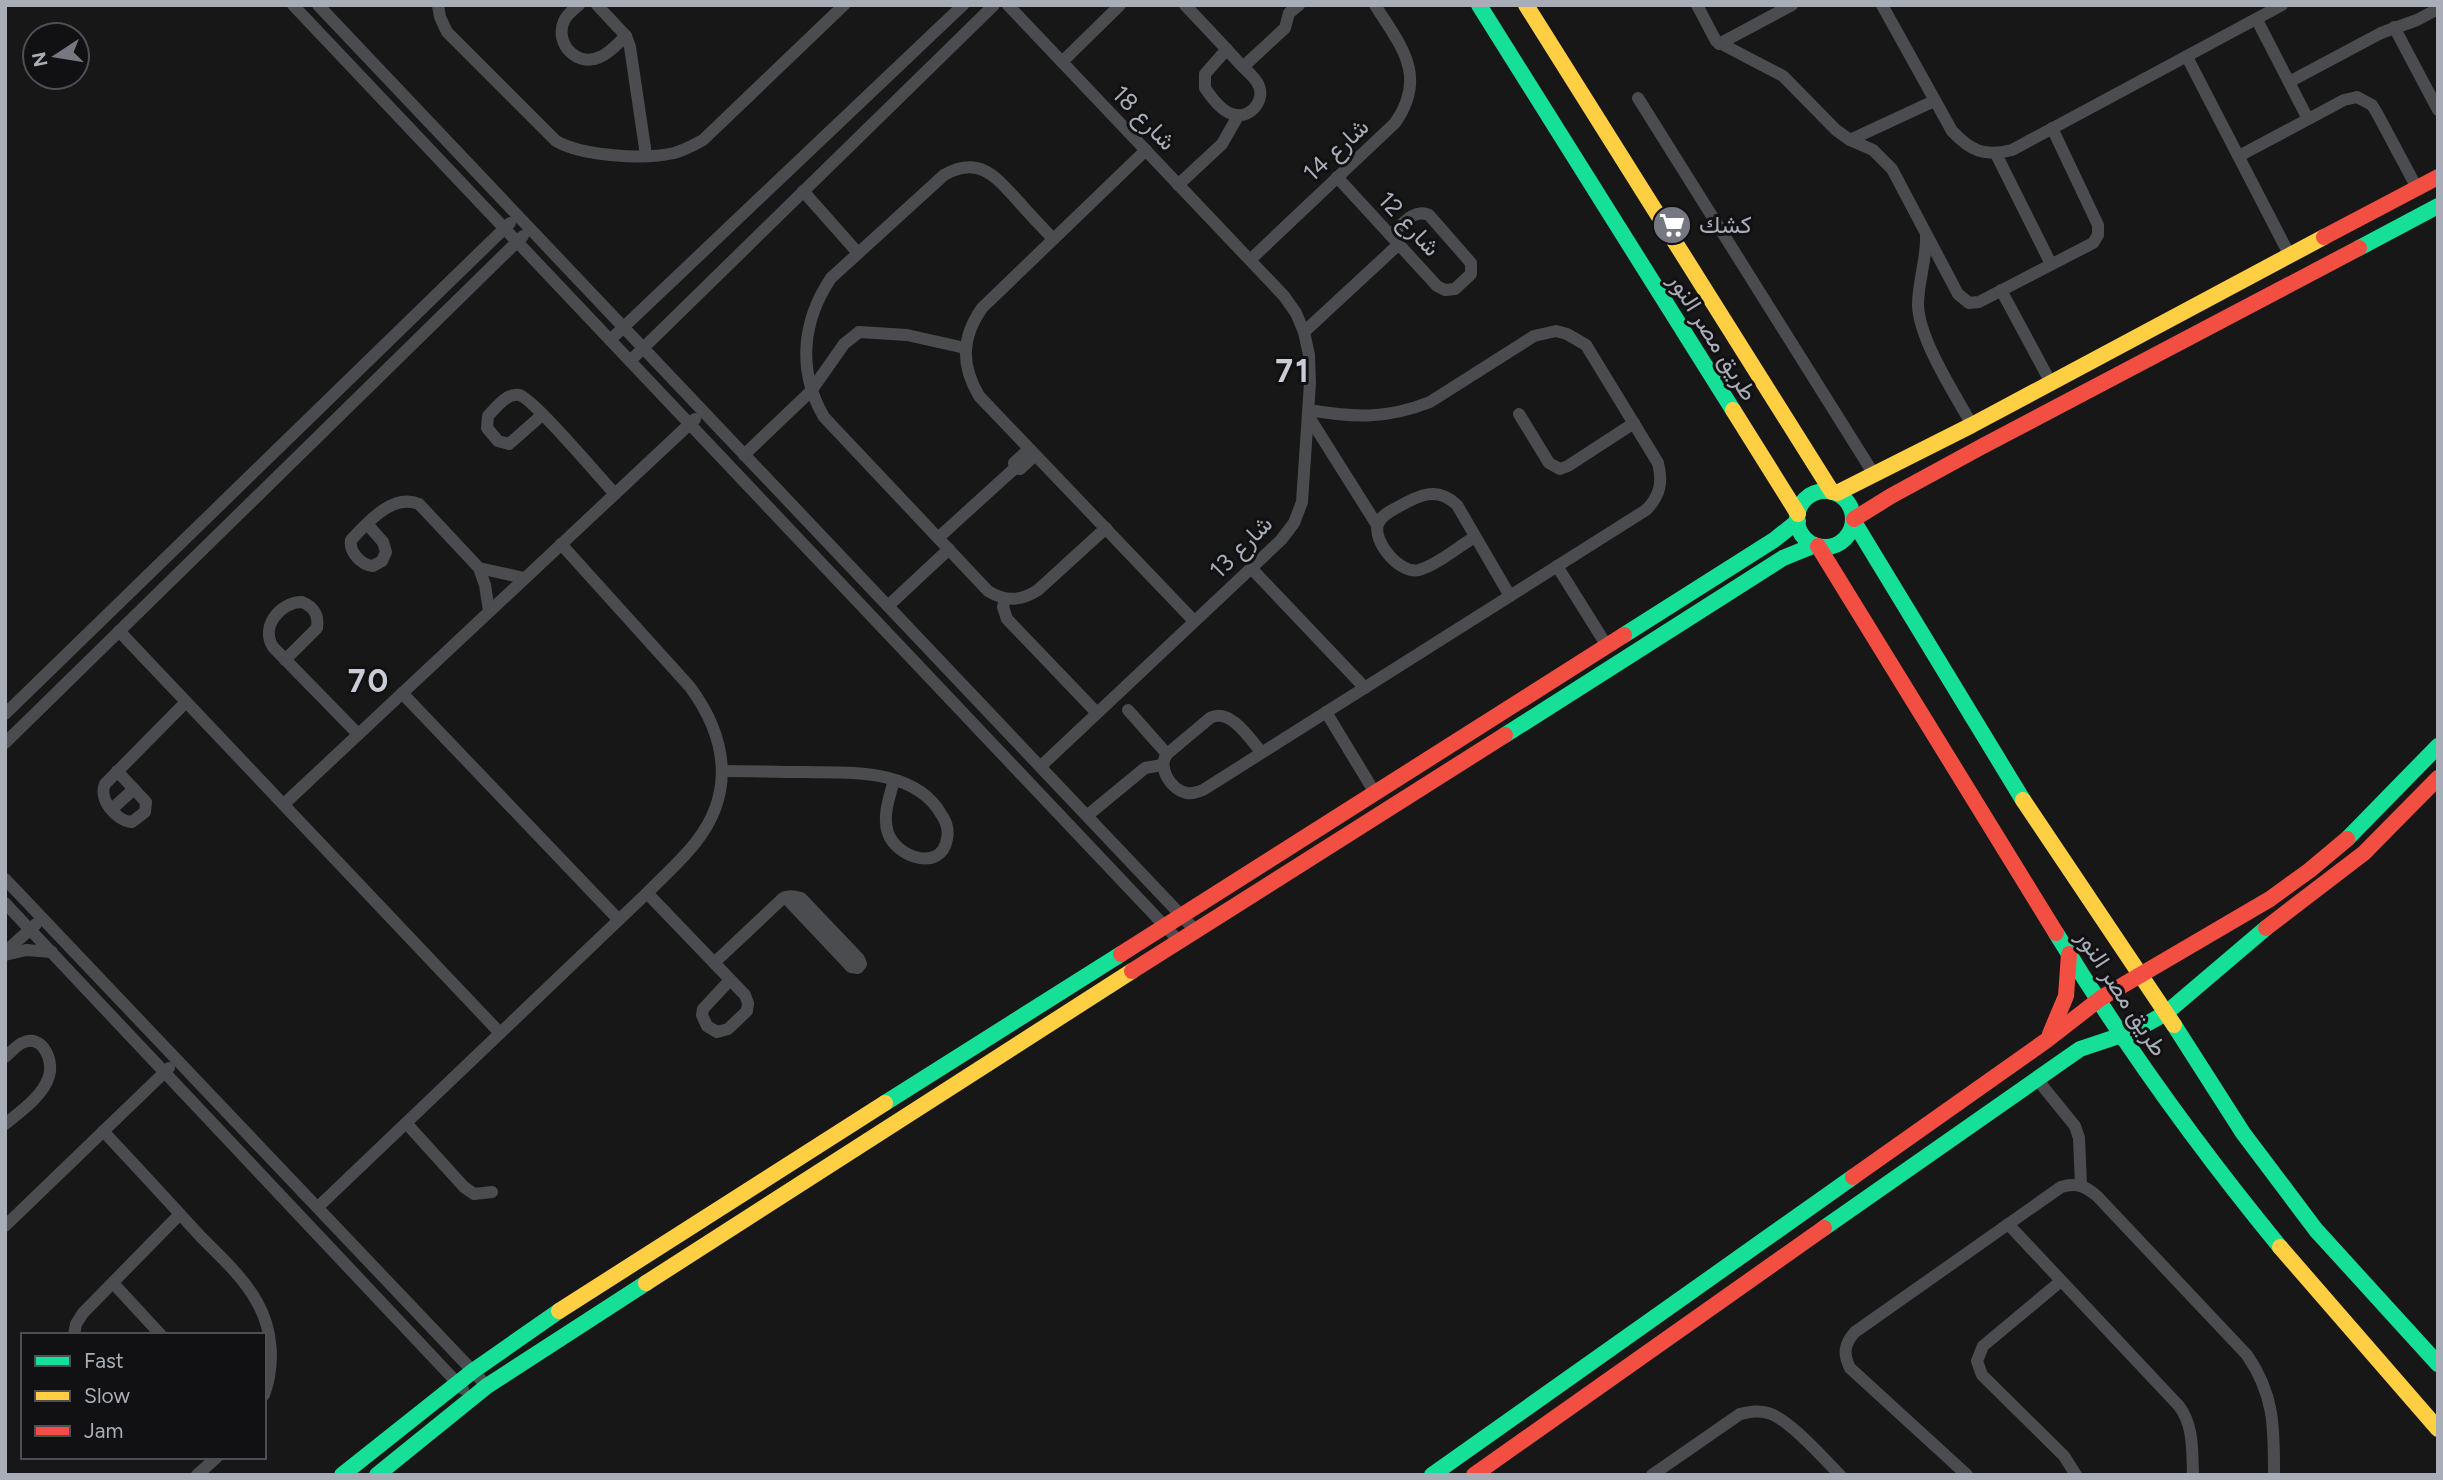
<svg xmlns="http://www.w3.org/2000/svg" width="2443" height="1480" viewBox="0 0 2443 1480" font-family="Figtree,Vazirmatn,sans-serif">
<style>
.lines{fill:none;stroke-linecap:round;stroke-linejoin:round}
.street{stroke:#4b4c50;stroke-width:12}
.fast{stroke:#16e098;stroke-width:16}
.slow{stroke:#ffcf43;stroke-width:16}
.jam{stroke:#f24e42;stroke-width:16}
.labels{text-anchor:middle;stroke-width:6;stroke-linejoin:round;paint-order:stroke}
.street-label{font-size:24px;fill:#a8adb8;stroke:#111113}
.poi-label{font-size:24px;fill:#a8adb8;stroke:#111113;text-anchor:start}
.district-label{font-size:32px;font-weight:bold;letter-spacing:2px;fill:#c9ccd4;stroke:#111113}
</style>
<rect width="100%" height="100%" fill="#171717"/>
<g class="lines">
<g class="street">
<path d="M293 5 1179 941"/>
<path d="M318 5 1195 930"/>
<path d="M438 5 440 17 447 32 556 141C582 156 644 160 674 153 685 150 694 145 703 140L844 5"/>
<path d="M579 5C573 10 567 14 564 21 554 43 577 68 600 57 610 53 618 43 626 36"/>
<path d="M597 5 626 36 630 47 646 155"/>
<path d="M1008 5 1284 296 1296 313 1304 332 1309 355 1310 383 1302 502 1294 523 1281 540 1041 766"/>
<path d="M1185 5C1204 25 1223 45 1241 65 1247 71 1256 78 1259 86 1265 102 1249 120 1232 114 1222 111 1211 97 1205 88V74L1227 49"/>
<path d="M1697 5 1716 41 1783 76 1836 130 1850 140 1873 150 1892 169 1958 294 1969 303 1979 302 2093 243 2098 235V225L2052 128"/>
<path d="M1882 5 1952 131C1971 151 1984 157 2012 150L2282 5"/>
<path d="M2257 20 2308 119"/>
<path d="M2394 27 2438 110"/>
<path d="M1719 44 1792 5"/>
<path d="M2187 57 2290 256"/>
<path d="M1062 62 1120 5"/>
<path d="M1243 67 1285 28 1289 13 1299 5"/>
<path d="M2289 82 2381 33 2417 20 2438 9"/>
<path d="M1638 98 1875 476"/>
<path d="M1850 140 1934 101"/>
<path d="M1146 150 982 308C961 338 961 365 979 396L1194 621"/>
<path d="M1996 154 2051 264"/>
<path d="M2239 156 2344 100 2357 97 2372 105 2378 115 2417 188"/>
<path d="M1337 177 1437 286 1445 290 1455 289 1471 274V263L1429 215C1413 208 1402 225 1391 235"/>
<path d="M1178 185 1222 144 1238 116"/>
<path d="M803 191 858 253"/>
<path d="M1926 235C1927 259 1918 281 1918 305 1919 340 1955 394 1972 425"/>
<path d="M1053 239C1042 227 1030 215 1019 202 996 177 980 155 944 175L831 278C802 321 797 371 824 417L988 591C1006 602 1021 601 1038 590L1106 528"/>
<path d="M1250 260 1395 123C1428 76 1401 46 1375 5"/>
<path d="M2001 290 2051 383"/>
<path d="M1304 332 1399 244"/>
<path d="M610 340 963 5"/>
<path d="M630 361 994 5"/>
<path d="M1519 414 1549 463 1560 469 1568 466 1634 423"/>
<path d="M542 415 509 444 498 441 487 428 488 416C496 408 506 393 519 395 532 397 601 479 615 494"/>
<path d="M1309 417 1377 525"/>
<path d="M1029 449 1014 463 1015 468 1020 469 1035 455"/>
<path d="M744 455 811 391 844 344 859 332 907 335 965 348"/>
<path d="M368 525 383 542 386 552 382 561 373 566C361 565 349 552 351 540 368 522 393 493 419 504L479 568 485 585 489 611"/>
<path d="M1475 537C1459 546 1437 565 1419 570 1400 575 1372 541 1378 524 1381 515 1391 511 1398 507 1419 495 1437 486 1457 505L1510 596"/>
<path d="M938 538 1015 468"/>
<path d="M1557 566 1607 646"/>
<path d="M479 568 524 578"/>
<path d="M1251 568 1365 688"/>
<path d="M1005 599 1003 607 1007 619 1097 713"/>
<path d="M888 606 949 549"/>
<path d="M119 631 500 1033"/>
<path d="M285 660 317 628C319 615 314 607 302 602 280 602 260 627 273 647L358 734"/>
<path d="M402 693 618 919"/>
<path d="M1128 710 1167 754"/>
<path d="M1326 712 1375 793"/>
<path d="M5 714 510 223"/>
<path d="M5 743 523 236"/>
<path d="M1262 753C1250 739 1230 707 1210 718L1167 754C1157 768 1171 790 1187 793 1193 794 1198 792 1203 790L1646 510C1660 496 1663 482 1658 463L1586 345 1567 334 1556 331 1534 336 1430 402C1387 419 1355 418 1309 410"/>
<path d="M117 771 146 802 145 812 132 822C116 821 98 799 105 784L186 702"/>
<path d="M723 771C750 771 777 772 804 772 849 773 915 768 941 814 946 821 949 830 947 839 941 873 896 857 888 833 882 816 890 796 894 780"/>
<path d="M284 804 695 419"/>
<path d="M112 809 134 789"/>
<path d="M1088 815 1145 768 1162 765"/>
<path d="M5 879 487 1386"/>
<path d="M647 893 745 995 748 1003 747 1011 728 1029 717 1032 707 1026 702 1015 703 1009 730 980"/>
<path d="M5 903 463 1389"/>
<path d="M5 952 36 924"/>
<path d="M5 955 26 950 52 952"/>
<path d="M714 963 782 899C788 895 794 896 801 898L859 959 861 964 858 968 851 967 785 897"/>
<path d="M5 1057C10 1053 16 1046 22 1043 42 1033 54 1060 49 1076 44 1095 20 1112 5 1124"/>
<path d="M2036 1078 2075 1126 2079 1138 2081 1185"/>
<path d="M407 1124 464 1187 474 1194 492 1192"/>
<path d="M103 1131C136 1166 169 1202 201 1237 221 1257 243 1277 257 1302 273 1330 275 1365 264 1395"/>
<path d="M318 1207 647 893C664 876 682 860 696 842 736 791 726 736 690 687L561 544"/>
<path d="M2008 1224 2179 1406C2194 1426 2192 1451 2193 1475"/>
<path d="M5 1226 169 1068"/>
<path d="M2061 1281 1983 1346 1977 1361 1982 1375 2064 1456 2076 1475"/>
<path d="M113 1283 161 1335"/>
<path d="M74 1335 76 1324 83 1313 180 1214"/>
<path d="M197 1475 217 1457"/>
<path d="M1652 1475 1740 1414C1750 1412 1758 1410 1768 1413 1788 1418 1824 1459 1840 1475"/>
<path d="M1967 1475 1850 1368C1843 1354 1844 1344 1855 1332L2061 1187C2076 1182 2085 1186 2097 1196L2247 1355C2275 1396 2274 1428 2274 1475"/>
</g>
<g class="fast">
<path d="M1479 5 1733 410"/>
<path d="M2359 248 2438 206"/>
<circle cx="1825" cy="519" r="28"/>
<path d="M1854 522 2023 800"/>
<path d="M1624 635 1774 540 1798 521"/>
<path d="M1505 735 1783 558 1815 545"/>
<path d="M2347 839 2438 746"/>
<path d="M2056 933C2123 1043 2198 1147 2280 1247"/>
<path d="M2174 1025 2243 1133 2316 1230 2438 1364"/>
<path d="M885 1103 1121 954"/>
<path d="M1824 1228 2080 1049 2134 1031 2166 1013 2266 928"/>
<path d="M342 1475 473 1371 559 1311"/>
<path d="M377 1475 487 1386 646 1283"/>
<path d="M1432 1475 1853 1177"/>
</g>
<g class="slow">
<path d="M1526 5 1832 492"/>
<path d="M1733 410 1798 514"/>
<path d="M1837 493 1972 425 2324 237"/>
<path d="M2023 800 2174 1025"/>
<path d="M2280 1247 2438 1429"/>
<path d="M646 1283 1132 971"/>
<path d="M559 1311 885 1103"/>
</g>
<g class="jam">
<path d="M2324 237 2438 177"/>
<path d="M1854 519 1891 496 1981 447 2359 248"/>
<path d="M1818 546 2056 933"/>
<path d="M2266 928 2364 853 2438 778"/>
<path d="M1121 954 1624 635"/>
<path d="M1132 971 1505 735"/>
<path d="M2050 1034 2066 996 2069 954"/>
<path d="M1853 1177 2047 1040 2101 998 2270 899 2310 870 2347 839"/>
<path d="M1474 1475 1824 1228"/>
</g>
</g>
<defs>
<g id="supermarket-disc" transform="scale(2.0125)"><circle r="9.5" fill="#757880" stroke="#111113"/><path d="M-6-5.5h2.5l.6 2H6L4.5 2H-2.5L-4.4-4H-6ZM-1.5 3.2a1.3 1.3 0 1 0 .1 0ZM3 3.2a1.3 1.3 0 1 0 .1 0Z" fill="#fff"/></g>
</defs>
<g fill-rule="evenodd">
<use href="#supermarket-disc" x="1672" y="225"/>
</g>
<g class="labels">
<g class="street-label">
<text transform="translate(1144 118) rotate(46)" y="8">شارع 18</text>
<text transform="translate(1336 150) rotate(-43)" y="8">شارع 14</text>
<text transform="translate(1409 224) rotate(47)" y="8">شارع 12</text>
<text transform="translate(1713 337) rotate(58)" y="8">طريق مصر النور</text>
<text transform="translate(1241 547) rotate(-45)" y="8">شارع 13</text>
<text transform="translate(2122 993) rotate(57)" y="8">طريق مصر النور</text>
</g>
<g class="poi-label">
<text x="1699" y="233">كشك</text>
</g>
<g class="district-label">
<text x="1293" y="382">71</text>
<text x="369" y="692">70</text>
</g>
</g>
<rect width="2443" height="1480" fill="none" stroke="#a8adb8" stroke-width="14"/>
<rect x="21" y="1333" width="245" height="126" fill="#111113" stroke="#4d4f55" stroke-width="2"/>
<rect x="35" y="1356" width="35" height="10" fill="#16e098" stroke="#4d4f55" stroke-width="2"/>
<text x="84" y="1368" font-size="21" fill="#a8adb8">Fast</text>
<rect x="35" y="1391" width="35" height="10" fill="#ffcf43" stroke="#4d4f55" stroke-width="2"/>
<text x="84" y="1403" font-size="21" fill="#a8adb8">Slow</text>
<rect x="35" y="1426" width="35" height="10" fill="#f24e42" stroke="#4d4f55" stroke-width="2"/>
<text x="84" y="1438" font-size="21" fill="#a8adb8">Jam</text>
<g transform="translate(56 56) rotate(258)"><circle r="33" fill="#111113" stroke="#4d4f55" stroke-width="2"/>
<path d="M0-5L12 26L0 18L-12 26Z" fill="#757880"/>
<text y="-10" font-size="19" font-weight="bold" text-anchor="middle" fill="#a8adb8">N</text>
</g>
</svg>
